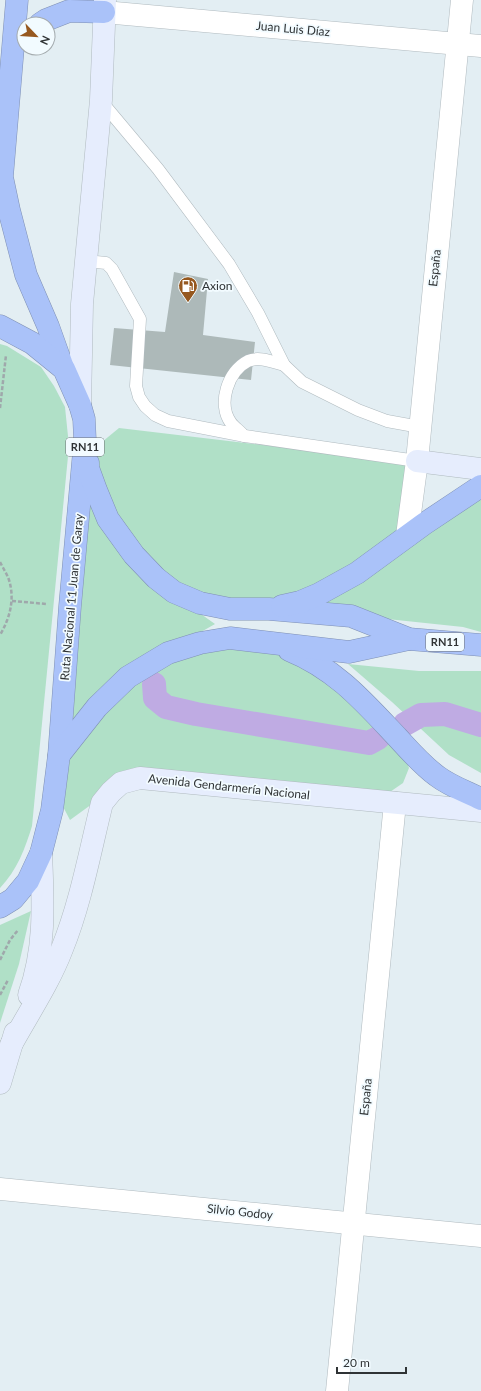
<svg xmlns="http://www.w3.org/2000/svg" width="481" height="1391" viewBox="0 0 481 1391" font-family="Lato,sans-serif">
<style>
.green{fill:#b0e0c7}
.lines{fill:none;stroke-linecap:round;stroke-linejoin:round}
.canal{stroke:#bfabe3;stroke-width:24}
.building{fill:#adb9b9}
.lane-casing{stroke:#b0babf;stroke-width:13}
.street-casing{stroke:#b0babf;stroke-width:23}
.secondary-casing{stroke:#b0babf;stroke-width:23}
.highway-casing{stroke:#7f90b4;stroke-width:23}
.path{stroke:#9fa8ab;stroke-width:2.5;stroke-dasharray:4 2;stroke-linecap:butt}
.lane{stroke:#fff;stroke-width:12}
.street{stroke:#fff;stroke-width:22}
.secondary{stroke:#e6edfd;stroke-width:22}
.highway{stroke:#aac2f9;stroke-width:22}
.labels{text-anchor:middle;stroke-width:3.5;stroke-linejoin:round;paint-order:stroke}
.shield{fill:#f2fbff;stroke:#6a6f72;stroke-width:1}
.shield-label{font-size:11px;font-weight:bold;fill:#2f3335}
.street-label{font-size:12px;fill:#2f3335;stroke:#f2fbff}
.poi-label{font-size:12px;fill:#2f3335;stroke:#f2fbff;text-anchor:start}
</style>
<rect width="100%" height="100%" fill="#e3eef3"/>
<g class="green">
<path d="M0 344 7 346 41 367 54 386 65 407 69 446 32 826C25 849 17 870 0 888Z"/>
<path d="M119 428 413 463 404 536 354 572 274 605 198 599 136 551 93 466 102 442Z"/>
<path d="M87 478 174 595 215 624 171 649 63 747Z"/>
<path d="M481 490V632L463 627 302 610Z"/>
<path d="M228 643 299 659 402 748 409 768 403 783 387 794 136 772 70 820 59 799 65 755 98 714 169 659Z"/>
<path d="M348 664 419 671H481V773L449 755 392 702Z"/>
<path d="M31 911 19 964 0 1023V925Z"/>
</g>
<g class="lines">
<g class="canal">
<path d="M154 684 155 698 166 707 196 714 369 743 378 738"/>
<path d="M405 724 421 715 445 714 481 725"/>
</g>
</g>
<path class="building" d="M174 272 208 279 203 335 255 342 251 380 110 365 114 328 165 332Z"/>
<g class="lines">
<g class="lane-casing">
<g id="lane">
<path d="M101 101 158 169 229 264 258 313 284 365 302 382 358 410 387 421 420 427"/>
<path d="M86 261 106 263 112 269 140 319 136 386 139 397 145 406 155 415 168 421 245 436 417 461"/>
<path d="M244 436C240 431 234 427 231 423 217 404 228 371 248 361 259 356 273 362 284 365"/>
</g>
</g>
<g class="street-casing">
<g id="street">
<path d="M104 12 481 46"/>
<path d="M407 536 417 461 462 0"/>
<path d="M0 1189 481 1236"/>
<path d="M337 1391 395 803"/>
</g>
</g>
<g class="secondary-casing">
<g id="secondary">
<path d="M80 405 82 304 101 100 105 0"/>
<path d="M417 461 481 469"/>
<path d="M29 995C46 948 43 901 41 853"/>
<path d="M11 1045C28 1014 49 983 62 949 81 902 90 851 102 803L111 792 121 783 140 778 481 811"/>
<path d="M0 1083 15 1033"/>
</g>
</g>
<g class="highway-casing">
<g id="highway">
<path d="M17 0 2 177 9 210 26 275 48 326 63 368"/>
<path d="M40 24 46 20 69 11 104 12"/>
<path d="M0 326 32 343 64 369 80 405 84 419 85 440 70 606 59 755 52 810 41 853 28 881 13 899 0 907"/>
<path d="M88 463V468L96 490 108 519 134 555 156 578 174 592 200 603 230 609H269L351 616 409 639 481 645"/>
<path d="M282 606 300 602 319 594 357 573 424 524 481 486"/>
<path d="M289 650C336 669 364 702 398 738 410 751 422 765 437 776 450 786 467 792 481 799"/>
<path d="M59 755 97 707 128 677 168 653 200 643 230 638 349 652 409 639"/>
</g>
</g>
<g class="path">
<path d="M0 408 6 355"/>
<path d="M0 562C3 568 7 574 9 580 15 599 10 618 0 635"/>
<path d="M12 601 47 604"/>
<path d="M0 960 10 940 18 930"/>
<path d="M0 995 8 980"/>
</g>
<use href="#lane" class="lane"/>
<use href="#street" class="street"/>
<use href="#secondary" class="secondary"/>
<use href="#highway" class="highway"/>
</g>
<defs>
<g id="fuel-pin" transform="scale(1)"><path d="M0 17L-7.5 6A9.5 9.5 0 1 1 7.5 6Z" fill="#96581f" stroke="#f2fbff"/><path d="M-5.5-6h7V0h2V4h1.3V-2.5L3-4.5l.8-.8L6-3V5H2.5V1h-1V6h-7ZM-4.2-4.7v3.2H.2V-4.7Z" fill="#fff"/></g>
</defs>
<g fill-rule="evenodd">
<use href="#fuel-pin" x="188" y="286"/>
</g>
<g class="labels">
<g class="shield">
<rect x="66" y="438" width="38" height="18" rx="3"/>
<rect x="426" y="633" width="38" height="18" rx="3"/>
</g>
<g class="shield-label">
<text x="85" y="451">RN11</text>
<text x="445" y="646">RN11</text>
</g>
<g class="street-label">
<text transform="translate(293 29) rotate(5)" y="4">Juan Luis Díaz</text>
<text transform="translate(435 268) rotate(-84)" y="4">España</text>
<text transform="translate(72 597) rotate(-85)" y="4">Ruta Nacional 11 Juan de Garay</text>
<text transform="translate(229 787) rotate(6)" y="4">Avenida Gendarmería Nacional</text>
<text transform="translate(366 1097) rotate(-84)" y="4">España</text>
<text transform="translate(240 1212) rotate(6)" y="4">Silvio Godoy</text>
</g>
<g class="poi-label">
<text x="202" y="290">Axion</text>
</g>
</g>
<g transform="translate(36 36) rotate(115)"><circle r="19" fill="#f2fbff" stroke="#a4abae"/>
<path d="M0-3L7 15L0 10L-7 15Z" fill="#96581f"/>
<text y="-6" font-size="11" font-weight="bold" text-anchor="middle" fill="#2f3335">N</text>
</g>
<path d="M337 1367v6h69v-6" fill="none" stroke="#2f3335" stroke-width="2"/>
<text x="343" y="1367" font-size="12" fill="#2f3335" stroke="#f2fbff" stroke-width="3" paint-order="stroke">20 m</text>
</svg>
